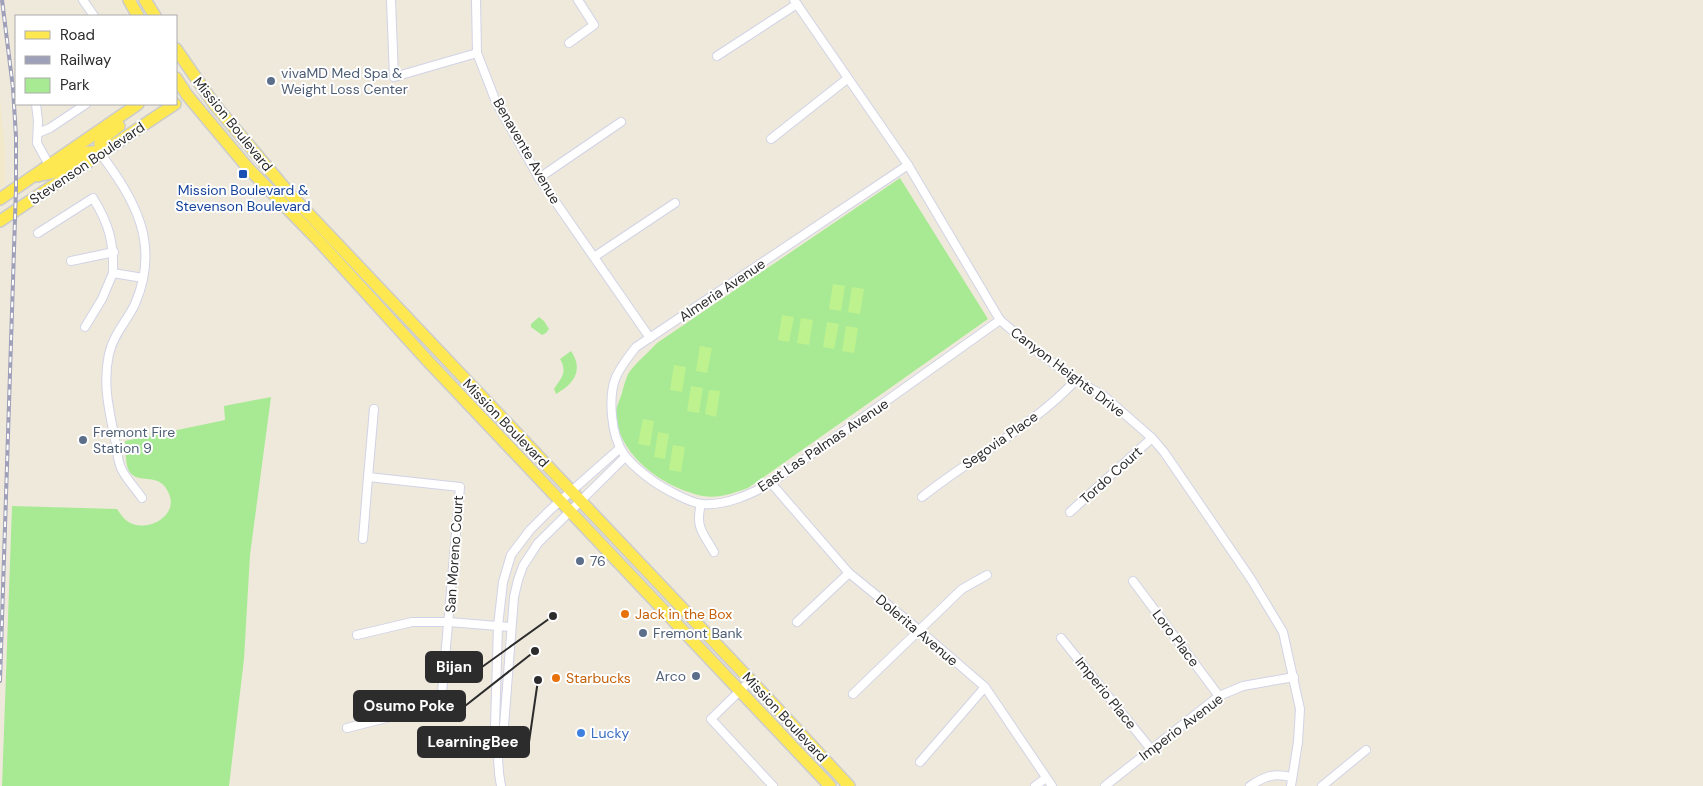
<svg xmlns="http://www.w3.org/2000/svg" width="1703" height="786" viewBox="0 0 1703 786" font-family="'DM Sans',sans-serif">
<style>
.education{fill:#f2e9ca}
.green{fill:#a8ea94}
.pitch{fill:#bdf28f}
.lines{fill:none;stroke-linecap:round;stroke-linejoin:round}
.minor-casing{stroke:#d1d3e6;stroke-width:10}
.primary-casing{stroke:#ccc;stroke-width:14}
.minor{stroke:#fff;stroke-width:8}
.primary{stroke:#fee852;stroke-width:11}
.rail-casing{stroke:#9e9fb8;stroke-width:4}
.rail{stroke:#fff;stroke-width:2;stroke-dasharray:5.5;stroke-linecap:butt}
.service-dot{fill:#5c6f8a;stroke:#fff;stroke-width:2}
.transit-dot{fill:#1a4fb4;stroke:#fff;stroke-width:2}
.food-dot{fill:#e8710a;stroke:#fff;stroke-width:2}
.shop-dot{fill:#3f7fe0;stroke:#fff;stroke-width:2}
.labels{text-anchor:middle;stroke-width:4;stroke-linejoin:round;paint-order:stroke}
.service-label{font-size:14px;fill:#4e5e75;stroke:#fff;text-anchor:start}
.street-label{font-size:14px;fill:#2c2c2c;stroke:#fff}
.transit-label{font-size:14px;fill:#164399;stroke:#fff}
.food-label{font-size:14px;fill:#c56008;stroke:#fff;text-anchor:start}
.shop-label{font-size:14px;fill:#366cbe;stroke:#fff;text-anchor:start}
.leader{fill:none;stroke:#2c2c2c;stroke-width:2}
.callout-dot{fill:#2c2c2c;stroke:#fff;stroke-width:2}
.callout{fill:#2c2c2c;stroke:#2c2c2c;stroke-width:2}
.callout-label{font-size:15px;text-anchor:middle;font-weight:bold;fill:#fff}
</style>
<rect width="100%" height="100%" fill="#efe9dc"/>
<path class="education" d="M0 97 5 151V185L0 188Z"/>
<g class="green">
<path d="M900 178 988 319 748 488C734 493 718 499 703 496 664 488 616 455 616 411 617 406 619 401 621 396 623 389 625 381 628 374 634 364 649 352 657 343Z"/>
<path d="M539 317 544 321 549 329 546 333 542 335 531 327V324Z"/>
<path d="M571 351C584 370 574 384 556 394L554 389C561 378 568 373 560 359Z"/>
<path d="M271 397 250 555 244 659 229 786H2L12 506 117 509C120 513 123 518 127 521 145 534 179 517 169 494 160 470 138 486 129 471 125 464 126 449 125 441L225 420 224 406Z"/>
</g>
<g class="pitch">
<path d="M833 284 845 286 841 311 829 309Z"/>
<path d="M852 287 864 289 860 314 848 312Z"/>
<path d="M782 315 794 317 789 342 778 340Z"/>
<path d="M801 318 813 320 809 345 797 343Z"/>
<path d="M827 322 839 324 834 349 823 347Z"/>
<path d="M846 326 858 328 854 353 842 351Z"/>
<path d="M700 346 712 348 707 373 696 371Z"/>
<path d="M674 365 686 367 682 392 670 390Z"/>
<path d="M691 386 703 388 699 413 687 411Z"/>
<path d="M709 390 720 391 716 417 705 414Z"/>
<path d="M643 419 654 421 650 446 638 444Z"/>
<path d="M658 432 669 434 665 459 654 457Z"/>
<path d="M673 445 685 447 681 472 669 470Z"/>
</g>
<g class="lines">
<g class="minor-casing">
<g id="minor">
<path d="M83 0 94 16"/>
<path d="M391 0 394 77 477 53"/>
<path d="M476 0 477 53 496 102 539 178 650 338"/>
<path d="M794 0 908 165 1000 320 1035 350 1076 380 1104 396 1152 438 1164 452 1251 579 1283 632 1300 709 1298 742 1291 786"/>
<path d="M569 43 594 25 578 0"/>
<path d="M717 56 797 4"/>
<path d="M36 104 38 121 37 143 49 165"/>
<path d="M38 133 50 128 86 104"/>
<path d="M771 139 847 79"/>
<path d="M100 153C135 200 161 244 135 304 127 321 113 335 109 354 102 385 110 414 116 444 117 452 118 463 122 470 127 480 136 489 142 498"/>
<path d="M908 165 636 347C616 372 609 383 612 416 615 450 627 462 653 481 663 488 690 503 702 504 726 506 751 494 771 483L1000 320"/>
<path d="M539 178 621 122"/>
<path d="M38 233 93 198C109 224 114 242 113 273L143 278"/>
<path d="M594 257 675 203"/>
<path d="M71 261 114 252"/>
<path d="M85 327 102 299 113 273"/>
<path d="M771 483 849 573 919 630 985 687 1052 786"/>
<path d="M922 497C972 457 1032 427 1076 380"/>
<path d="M701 504C695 527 703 533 714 552"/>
<path d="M1070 512 1152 438"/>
<path d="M363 539 368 477"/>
<path d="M1133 581 1219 696"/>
<path d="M797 622 849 573"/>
<path d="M357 635 412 622H449L511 627"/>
<path d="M1061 638 1150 748"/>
<path d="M751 680 711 719 773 786"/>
<path d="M853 694 962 589 987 575"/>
<path d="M347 728 441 704 460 487 368 477 374 409"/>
<path d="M499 738 495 726 498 626 503 582 511 555 530 530 550 510 619 449"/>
<path d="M920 762 985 687"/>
<path d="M501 786C497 765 496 745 504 726L514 597 518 580 523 566 538 543 625 457"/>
<path d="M1035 786 1046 778"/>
<path d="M1105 786 1219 696 1243 686 1294 677"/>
<path d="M1250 786C1265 776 1274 773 1291 777"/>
<path d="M1322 786 1366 750"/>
</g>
</g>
<g class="primary-casing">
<g id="primary">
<path d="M129 0 138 16"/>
<path d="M145 0 155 16"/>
<path d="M176 49 214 104 289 193 773 704 849 786"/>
<path d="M176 78 187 95 248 168 318 240 427 360 830 786"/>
<path d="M100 153V141L119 126"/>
<path d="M38 176C43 174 49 174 54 172 70 164 81 147 100 153"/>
<path d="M0 199 138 104"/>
<path d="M0 221 175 104"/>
</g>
</g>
<use href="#minor" class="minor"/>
<use href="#primary" class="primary"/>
<g class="rail-casing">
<path id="rail" d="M0 681 16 188V137L13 88 2 0"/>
</g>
<use href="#rail" class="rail"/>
</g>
<g class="service-dot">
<circle cx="271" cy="81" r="5"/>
<circle cx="83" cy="440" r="5"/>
<circle cx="580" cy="561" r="5"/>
<circle cx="643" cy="633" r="5"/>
<circle cx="696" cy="676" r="5"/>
</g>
<rect class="transit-dot" x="238" y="169" width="10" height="10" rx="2.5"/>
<g class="food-dot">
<circle cx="625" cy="614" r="5"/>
<circle cx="556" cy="678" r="5"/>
</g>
<circle class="shop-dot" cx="581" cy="733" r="5"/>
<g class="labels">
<g class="service-label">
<text x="281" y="78">vivaMD Med Spa &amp;<tspan x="281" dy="16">Weight Loss Center</tspan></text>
<text x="93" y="437">Fremont Fire<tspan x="93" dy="16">Station 9</tspan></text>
<text x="590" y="566">76</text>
<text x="653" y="638">Fremont Bank</text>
<text x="686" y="681" text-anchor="end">Arco</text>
</g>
<g class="street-label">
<text transform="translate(233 124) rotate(51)" y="5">Mission Boulevard</text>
<text transform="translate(527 151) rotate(60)" y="5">Benavente Avenue</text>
<text transform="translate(87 163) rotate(-34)" y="5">Stevenson Boulevard</text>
<text transform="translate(722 290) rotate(-34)" y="5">Almeria Avenue</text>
<text transform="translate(1068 372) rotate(37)" y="5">Canyon Heights Drive</text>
<text transform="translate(506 423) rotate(46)" y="5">Mission Boulevard</text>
<text transform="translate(1000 440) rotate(-35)" y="5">Segovia Place</text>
<text transform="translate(823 445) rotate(-34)" y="5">East Las Palmas Avenue</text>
<text transform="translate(1111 475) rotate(-42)" y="5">Tordo Court</text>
<text transform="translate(454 554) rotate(-86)" y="5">San Moreno Court</text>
<text transform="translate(917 630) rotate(40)" y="5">Dolerita Avenue</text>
<text transform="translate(1176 638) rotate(53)" y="5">Loro Place</text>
<text transform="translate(1106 693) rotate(51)" y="5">Imperio Place</text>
<text transform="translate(785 717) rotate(47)" y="5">Mission Boulevard</text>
<text transform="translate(1181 727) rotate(-37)" y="5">Imperio Avenue</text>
</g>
<g class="transit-label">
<text x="243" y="195">Mission Boulevard &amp;<tspan x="243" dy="16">Stevenson Boulevard</tspan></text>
</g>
<g class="food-label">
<text x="635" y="619">Jack in the Box</text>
<text x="566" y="683">Starbucks</text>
</g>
<g class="shop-label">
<text x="591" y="738">Lucky</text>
</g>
</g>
<path class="leader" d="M553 616L482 667M535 651L465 706M538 680L529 742"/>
<g class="callout-dot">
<circle cx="553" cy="616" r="5"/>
<circle cx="535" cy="651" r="5"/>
<circle cx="538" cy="680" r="5"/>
</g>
<g class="callout">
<rect x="426" y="652" width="56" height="30" rx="5"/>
<rect x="354" y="691" width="111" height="30" rx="5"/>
<rect x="418" y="727" width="111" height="30" rx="5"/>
</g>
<g class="callout-label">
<text x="454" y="672">Bijan</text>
<text x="409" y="711">Osumo Poke</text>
<text x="473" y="747">LearningBee</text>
</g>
<rect x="15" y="15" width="162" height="90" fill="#ffffff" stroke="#ababab"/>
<rect x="25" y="31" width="25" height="8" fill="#fee852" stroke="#ababab"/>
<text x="60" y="40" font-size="15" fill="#2c2c2c">Road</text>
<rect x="25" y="56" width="25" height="8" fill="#9e9fb8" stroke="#ababab"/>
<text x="60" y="65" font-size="15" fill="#2c2c2c">Railway</text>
<rect x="25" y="78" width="25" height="15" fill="#a8ea94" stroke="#ababab"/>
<text x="60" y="90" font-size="15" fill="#2c2c2c">Park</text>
</svg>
